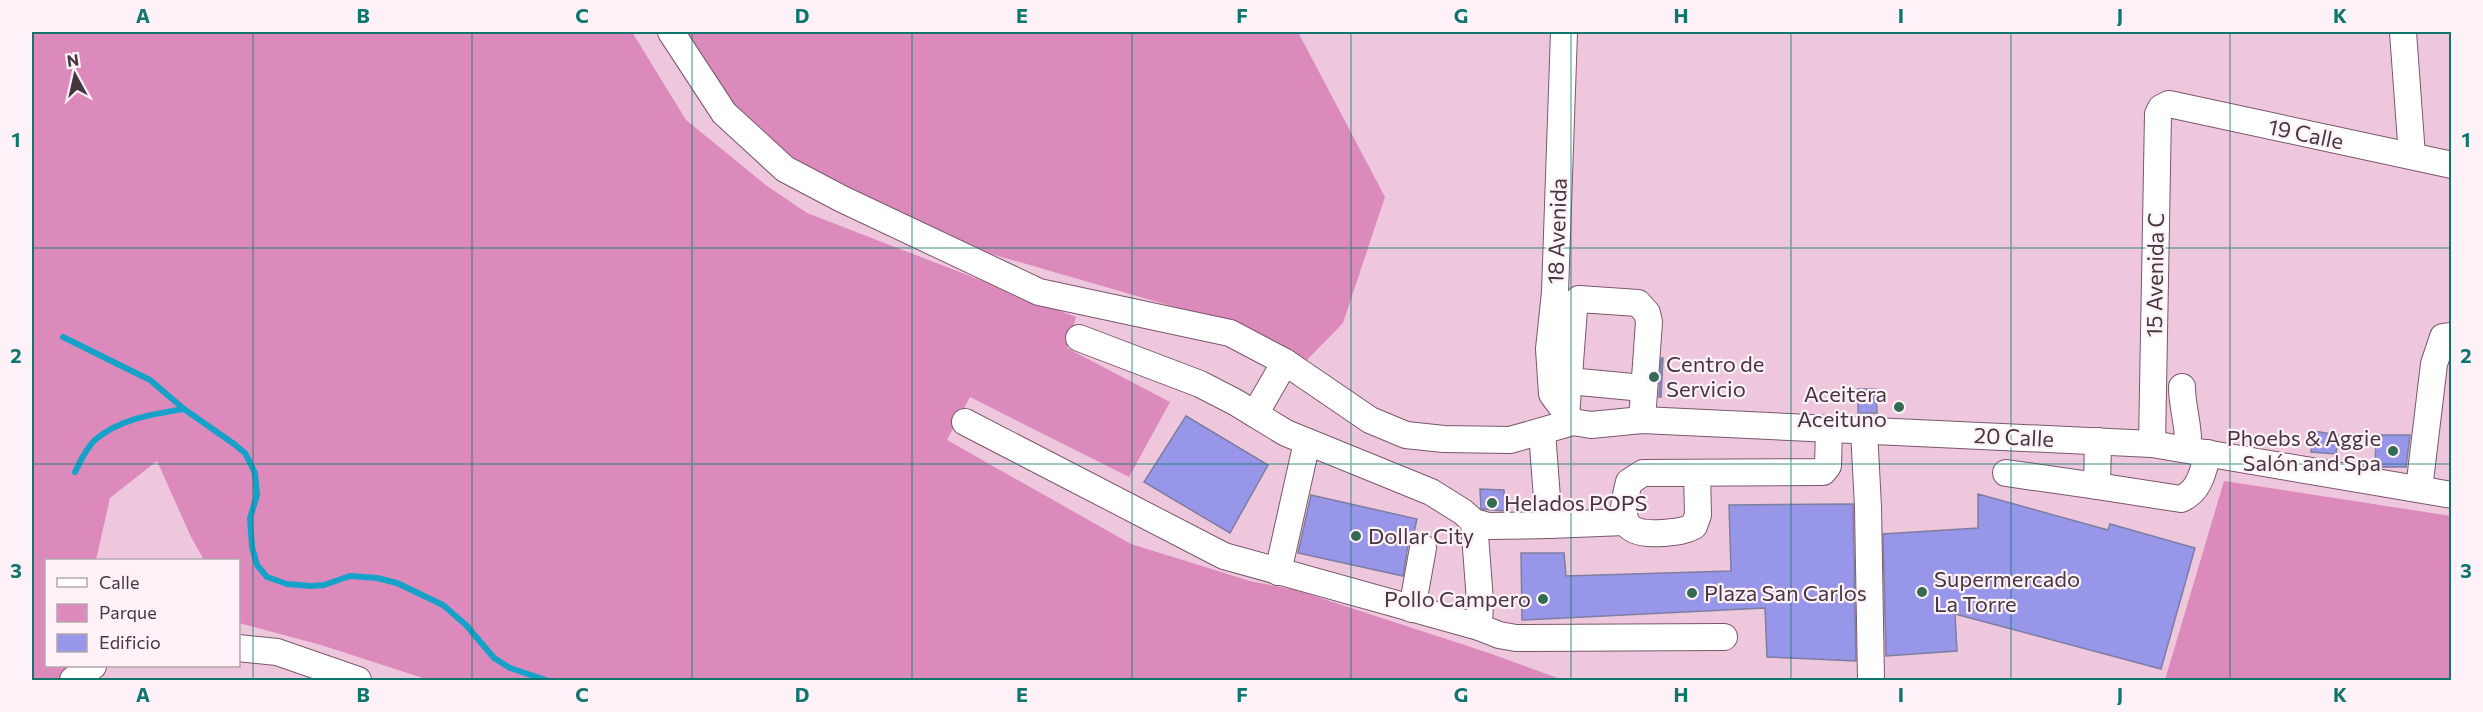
<svg xmlns="http://www.w3.org/2000/svg" width="2483" height="712" viewBox="0 0 2483 712" font-family="Commissioner,sans-serif">
<style>
.green{fill:#db8abb}
.lines{fill:none;stroke-linecap:round;stroke-linejoin:round}
.stream{stroke:#16a2c8;stroke-width:6}
.building{fill:#9796e9;stroke:#7d7ea1;stroke-width:1.5}
.minor-casing{stroke:#7a586c;stroke-width:28}
.minor{stroke:#fff;stroke-width:26}
.grid{fill:none;stroke:#0f766e;stroke-width:1.5;stroke-opacity:0.55}
.poi-dot{fill:#336b53;stroke:#fef1f8;stroke-width:2}
.labels{text-anchor:middle;stroke-width:4.5;stroke-linejoin:round;paint-order:stroke}
.street-label{font-size:22px;fill:#46363f;stroke:#fef1f8}
.poi-label{font-size:22px;fill:#46363f;stroke:#fef1f8;text-anchor:start}
.neatline{fill:none;stroke:#0f766e;stroke-width:2}
.grid-label{font-size:20px;text-anchor:middle;font-weight:bold;fill:#0f766e}
</style>
<rect width="100%" height="100%" fill="#efc7dd"/>
<g class="green">
<path d="M32 32H632L686 120 767 186 807 213 1076 317 1067 348 1170 402 1129 477 970 397 947 440 1131 544 1250 581 1296 590 1489 653 1563 680H429L321 645 239 623 238 560H204L191 537 157 461 110 498 96 560H46V666H81L70 680H32Z"/>
<path d="M662 32H1298L1385 197 1343 323 1305 362 1254 330 905 229 777 163 690 86Z"/>
<path d="M2224 481 2451 516V680H2165Z"/>
</g>
<g class="lines">
<g class="stream">
<path d="M63 337 150 380 184 409 234 444 245 453 255 473 257 495 250 518 252 547 257 565 267 577 287 584 311 586 324 585 350 576 377 578 397 583 443 605 466 625 494 658 510 668 546 680"/>
<path d="M75 472C80 462 86 448 95 440 119 419 153 414 184 409"/>
</g>
</g>
<g class="building">
<path d="M1661 358H1663L1661 397H1659Z"/>
<path d="M1858 389H1876L1877 413H1858Z"/>
<path d="M1186 416 1268 465 1230 533 1144 482Z"/>
<path d="M2313 431 2338 435 2336 454 2311 452Z"/>
<path d="M2376 435H2410L2406 467H2375Z"/>
<path d="M1480 489 1504 490V511L1481 509Z"/>
<path d="M1978 494 2108 530 2110 524 2195 548 2161 669 1955 614 1957 651 1886 656 1883 534 1978 528Z"/>
<path d="M1311 495 1417 519 1413 537 1408 545 1403 576 1298 553Z"/>
<path d="M1853 504 1856 661 1767 657 1765 608 1522 620 1521 553H1564L1566 576 1731 571 1729 505Z"/>
</g>
<g class="lines">
<g class="minor-casing">
<g id="minor">
<path d="M671 32 724 113 785 169 842 199 1039 292 1230 333 1285 362 1370 420 1406 435 1444 439 1510 440 1573 422 1591 425 1642 420 2152 444 2452 495"/>
<path d="M1564 32 1555 292 1549 349 1552 394 1573 422"/>
<path d="M2403 32 2412 156"/>
<path d="M1079 338 1200 384 1235 402 1286 433 1431 492 1463 512 1474 522 1488 526 1549 525 1542 432"/>
<path d="M1569 381 1643 388"/>
<path d="M2182 387C2182 409 2190 428 2188 449"/>
<path d="M1255 414 1285 362"/>
<path d="M1566 416 1574 309 1575 303 1579 299 1638 303 1647 313 1649 322 1642 420"/>
<path d="M965 422 1224 556 1479 627"/>
<path d="M1864 430 1868 507 1871 680"/>
<path d="M2152 444 2158 114 2161 108 2169 104 2452 165"/>
<path d="M1697 473 1698 515 1694 526C1683 532 1674 532 1662 533 1619 536 1620 517 1629 482L1643 473 1823 472 1828 466 1829 429"/>
<path d="M2006 473 2097 486 2098 441"/>
<path d="M2097 486 2181 499C2200 491 2203 471 2208 453"/>
<path d="M2419 489 2434 364 2443 337 2452 336"/>
<path d="M1474 522 1480 601 1479 627 1499 635 1516 638 1724 637"/>
<path d="M1549 525 1625 522"/>
<path d="M1278 572 1307 442"/>
<path d="M1412 609 1423 548"/>
<path d="M238 648 277 652 358 680"/>
<path d="M73 680 93 666"/>
</g>
</g>
<use href="#minor" class="minor"/>
</g>
<path class="grid" d="M253 32V680M472 32V680M692 32V680M912 32V680M1132 32V680M1351 32V680M1571 32V680M1791 32V680M2011 32V680M2230 32V680M32 248H2452M32 464H2452"/>
<g class="poi-dot">
<circle cx="1654" cy="377" r="6"/>
<circle cx="1899" cy="407" r="6"/>
<circle cx="2393" cy="451" r="6"/>
<circle cx="1492" cy="503" r="6"/>
<circle cx="1356" cy="536" r="6"/>
<circle cx="1922" cy="592" r="6"/>
<circle cx="1692" cy="593" r="6"/>
<circle cx="1543" cy="599" r="6"/>
</g>
<g class="labels">
<g class="street-label">
<text transform="translate(2306 134) rotate(12)" y="8">19 Calle</text>
<text transform="translate(1557 231) rotate(-88)" y="8">18 Avenida</text>
<text transform="translate(2155 275) rotate(-89)" y="8">15 Avenida C</text>
<text transform="translate(2014 437) rotate(3)" y="8">20 Calle</text>
</g>
<g class="poi-label">
<text x="1666" y="372">Centro de<tspan x="1666" dy="25">Servicio</tspan></text>
<text x="1887" y="402" text-anchor="end">Aceitera<tspan x="1887" dy="25">Aceituno</tspan></text>
<text x="2381" y="446" text-anchor="end">Phoebs &amp; Aggie<tspan x="2381" dy="25">Salón and Spa</tspan></text>
<text x="1504" y="511">Helados POPS</text>
<text x="1368" y="544">Dollar City</text>
<text x="1934" y="587">Supermercado<tspan x="1934" dy="25">La Torre</tspan></text>
<text x="1704" y="601">Plaza San Carlos</text>
<text x="1531" y="607" text-anchor="end">Pollo Campero</text>
</g>
</g>
<rect width="2483" height="712" fill="none" stroke="#fef1f8" stroke-width="66"/>
<rect x="45" y="559" width="195" height="108" fill="#fef1f8" stroke="#b4a6ae" stroke-width="1.5"/>
<rect x="57" y="578" width="30" height="9" fill="#ffffff" stroke="#b4a6ae" stroke-width="1.5"/>
<text x="99" y="589" font-size="18" fill="#46363f">Calle</text>
<rect x="57" y="604" width="30" height="18" fill="#db8abb" stroke="#b4a6ae" stroke-width="1.5"/>
<text x="99" y="619" font-size="18" fill="#46363f">Parque</text>
<rect x="57" y="634" width="30" height="18" fill="#9796e9" stroke="#b4a6ae" stroke-width="1.5"/>
<text x="99" y="649" font-size="18" fill="#46363f">Edificio</text>
<g transform="translate(75 75) rotate(352)" stroke="#fef1f8" stroke-width="4.5" paint-order="stroke">
<path d="M0-4.5L10 22L0 15L-10 22Z" fill="#46363f"/>
<text y="-9" font-size="16" font-weight="bold" text-anchor="middle" fill="#46363f">N</text>
</g>
<rect x="33" y="33" width="2417" height="646" class="neatline"/>
<g class="grid-label">
<text x="143" y="23">A</text>
<text x="363" y="23">B</text>
<text x="582" y="23">C</text>
<text x="802" y="23">D</text>
<text x="1022" y="23">E</text>
<text x="1242" y="23">F</text>
<text x="1461" y="23">G</text>
<text x="1681" y="23">H</text>
<text x="1901" y="23">I</text>
<text x="2120" y="23">J</text>
<text x="2340" y="23">K</text>
<text x="16" y="147">1</text>
<text x="2466" y="147">1</text>
<text x="16" y="363">2</text>
<text x="2466" y="363">2</text>
<text x="16" y="578">3</text>
<text x="2466" y="578">3</text>
<text x="143" y="702">A</text>
<text x="363" y="702">B</text>
<text x="582" y="702">C</text>
<text x="802" y="702">D</text>
<text x="1022" y="702">E</text>
<text x="1242" y="702">F</text>
<text x="1461" y="702">G</text>
<text x="1681" y="702">H</text>
<text x="1901" y="702">I</text>
<text x="2120" y="702">J</text>
<text x="2340" y="702">K</text>
</g>
</svg>
